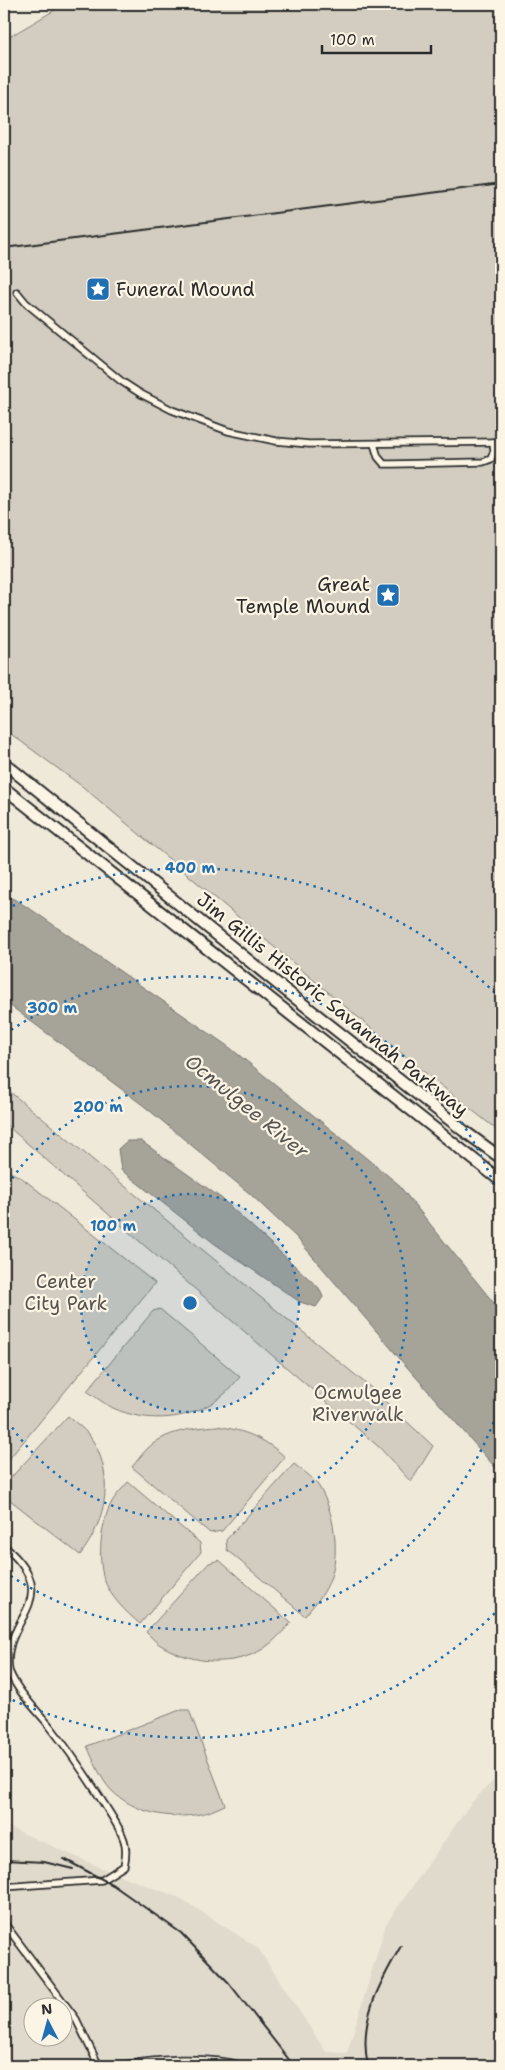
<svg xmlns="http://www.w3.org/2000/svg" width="505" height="2070" viewBox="0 0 505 2070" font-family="'Shantell Sans',sans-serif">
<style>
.built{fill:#e0dacc;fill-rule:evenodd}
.green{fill:#d2cdc0;stroke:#7e7c76}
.water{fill:#a6a399;stroke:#75736d}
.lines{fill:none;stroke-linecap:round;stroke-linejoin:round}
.minor-casing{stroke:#2b2b2b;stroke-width:9}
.motorway-casing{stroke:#2b2b2b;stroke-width:14}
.minor{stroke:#fcf5e5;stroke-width:5.5}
.motorway{stroke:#fcf5e5;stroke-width:10}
.rail{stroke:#2b2b2b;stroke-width:2}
.ring{fill:none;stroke:#1f6fb2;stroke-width:2.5;stroke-dasharray:2.5 5}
.labels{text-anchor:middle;stroke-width:4.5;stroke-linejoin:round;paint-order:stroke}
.poi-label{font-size:19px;fill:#2b2b2b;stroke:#fcf5e5;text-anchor:start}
.street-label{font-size:19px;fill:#2b2b2b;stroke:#fcf5e5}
.park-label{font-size:19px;fill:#555450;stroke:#fcf5e5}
.water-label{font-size:20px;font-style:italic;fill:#565552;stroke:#fcf5e5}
.centre{fill:#1f6fb2;stroke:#fcf5e5;stroke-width:2.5}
.ring-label{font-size:15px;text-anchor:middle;font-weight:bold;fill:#1f6fb2;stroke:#fcf5e5;stroke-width:4.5;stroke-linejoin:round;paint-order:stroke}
</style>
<rect width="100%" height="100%" fill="#efe9da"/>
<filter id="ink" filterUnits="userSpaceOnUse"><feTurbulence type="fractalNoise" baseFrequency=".02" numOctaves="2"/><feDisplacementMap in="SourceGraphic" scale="10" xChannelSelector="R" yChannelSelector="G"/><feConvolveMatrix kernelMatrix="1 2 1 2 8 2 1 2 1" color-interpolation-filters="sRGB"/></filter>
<g filter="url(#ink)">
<path class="built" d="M501 1773V2066H4V1825L111 1872 180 1898 258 1948 326 2052 347 2053 386 1924 471 1803ZM32 2008H62V2038H32Z"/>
<g class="green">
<path d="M65 4H501V1133L414 1064 83 787 4 729V40Z"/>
<path d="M4 1087 370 1387 433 1446 411 1482 380 1448 138 1240 4 1123Z"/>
<path d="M4 1169 22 1178 155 1283 4 1465Z"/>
<path d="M160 1309 240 1377C234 1383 229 1391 222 1396 191 1421 148 1424 113 1408 104 1404 96 1397 87 1391L153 1311Z"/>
<path d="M68 1416C75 1422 83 1428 89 1435 116 1472 107 1521 80 1555L5 1496V1484Z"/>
<path d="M217 1426C245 1431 263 1437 285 1457L222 1531 210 1533 132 1467C137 1461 142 1454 147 1449 165 1431 193 1428 217 1426Z"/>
<path d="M294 1464C300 1469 310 1475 315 1481 335 1507 343 1559 326 1588 321 1598 312 1607 305 1616L227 1550 226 1540Z"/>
<path d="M128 1482 200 1543 201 1552 140 1624C126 1612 110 1597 104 1579 97 1558 101 1519 113 1500 117 1494 123 1488 128 1482Z"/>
<path d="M219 1560 291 1623C282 1632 274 1642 263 1649 233 1667 194 1664 164 1647 157 1644 151 1637 146 1632L209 1563Z"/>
<path d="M180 1710H189L225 1805C217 1808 209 1813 200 1814 170 1820 134 1813 111 1790 100 1778 94 1761 87 1746Z"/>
</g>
<g class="water">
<path d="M4 893 32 910 229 1047 397 1183 501 1312V1474L407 1367 296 1237 249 1193 144 1106 4 1001Z"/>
<path d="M127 1141H141L221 1198 319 1288 323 1297 316 1307 300 1302 215 1244 121 1170 118 1149Z"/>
</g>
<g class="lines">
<g class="minor-casing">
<g id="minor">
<path d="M17 292 26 303 121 381 141 394 172 410 228 431 276 441 309 444 501 442"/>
<path d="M374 444 378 457 384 464H393L483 462 491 459 494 451 493 442"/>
<path d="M4 1546C68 1601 0 1617 9 1671 18 1693 37 1710 52 1729 71 1753 89 1780 106 1807 112 1817 120 1828 124 1840 127 1849 126 1857 124 1866L102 1880 4 1887"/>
<path d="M4 1923 76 2019 99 2066"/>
<path d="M116 2066C159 2059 203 2055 245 2066"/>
</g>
</g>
<g class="motorway-casing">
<g id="motorway">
<path d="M4 763 284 989 464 1131 501 1158"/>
<path d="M4 788 501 1181"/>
</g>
</g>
<use href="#minor" class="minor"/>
<use href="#motorway" class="motorway"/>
<g class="rail">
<path d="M4 248 501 184"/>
<path d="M64 1859 113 1885 181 1933 229 1983 294 2066"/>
<path d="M4 1860 44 1862 73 1869"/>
<path d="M368 2066C358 2021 379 1984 401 1946"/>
<path d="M497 2066 501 2062"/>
</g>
</g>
</g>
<circle cx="190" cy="1303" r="109" fill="#1f6fb2" fill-opacity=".12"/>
<g class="ring">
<circle cx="190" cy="1303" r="109"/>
<path d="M4 1191A217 217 0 1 1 4 1415"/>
<path d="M501 1401A326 326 0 0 1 5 1572M5 1034A326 326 0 0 1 501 1205"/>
<path d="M500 1608A435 435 0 0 1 6 1697M6 909A435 435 0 0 1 500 998"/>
</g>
<defs>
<g id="sight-square" transform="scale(1.25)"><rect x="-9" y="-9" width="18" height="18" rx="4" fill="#1f6fb2" stroke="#fcf5e5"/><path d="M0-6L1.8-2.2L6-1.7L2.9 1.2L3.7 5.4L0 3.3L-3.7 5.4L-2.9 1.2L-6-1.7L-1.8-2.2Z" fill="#fff"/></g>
</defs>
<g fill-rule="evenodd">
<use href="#sight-square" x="98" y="289"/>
<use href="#sight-square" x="388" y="595"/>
</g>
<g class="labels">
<g class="poi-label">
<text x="116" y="296">Funeral Mound</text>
<text x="370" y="591" text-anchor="end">Great<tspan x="370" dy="22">Temple Mound</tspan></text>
</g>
<g class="street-label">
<text transform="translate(333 1004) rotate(39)" y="7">Jim Gillis Historic Savannah Parkway</text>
</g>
<g class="park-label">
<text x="66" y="1288">Center<tspan x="66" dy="22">City Park</tspan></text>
<text x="358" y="1399">Ocmulgee<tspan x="358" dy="22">Riverwalk</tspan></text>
</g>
<g class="water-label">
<text transform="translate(247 1106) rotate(39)" y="7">Ocmulgee River</text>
</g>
</g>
<circle cx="190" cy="1303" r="8" class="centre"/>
<g class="ring-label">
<text x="190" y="873">400 m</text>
<text x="52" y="1013">300 m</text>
<text x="98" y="1112">200 m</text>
<text x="113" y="1231">100 m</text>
</g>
<rect width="505" height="2070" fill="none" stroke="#fcf5e5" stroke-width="20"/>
<rect x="10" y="10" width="485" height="2050" fill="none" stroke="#2b2b2b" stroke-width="2" filter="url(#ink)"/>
<g transform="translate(48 2022) rotate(354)"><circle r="24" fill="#fcf5e5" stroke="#a8a49b"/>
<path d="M0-4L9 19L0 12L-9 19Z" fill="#1f6fb2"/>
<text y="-8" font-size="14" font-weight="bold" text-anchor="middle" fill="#2b2b2b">N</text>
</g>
<path d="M322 45v8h109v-8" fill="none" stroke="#2b2b2b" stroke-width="2.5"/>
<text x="330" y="45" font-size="15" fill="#2b2b2b" stroke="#fcf5e5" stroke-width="4" paint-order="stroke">100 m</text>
</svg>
